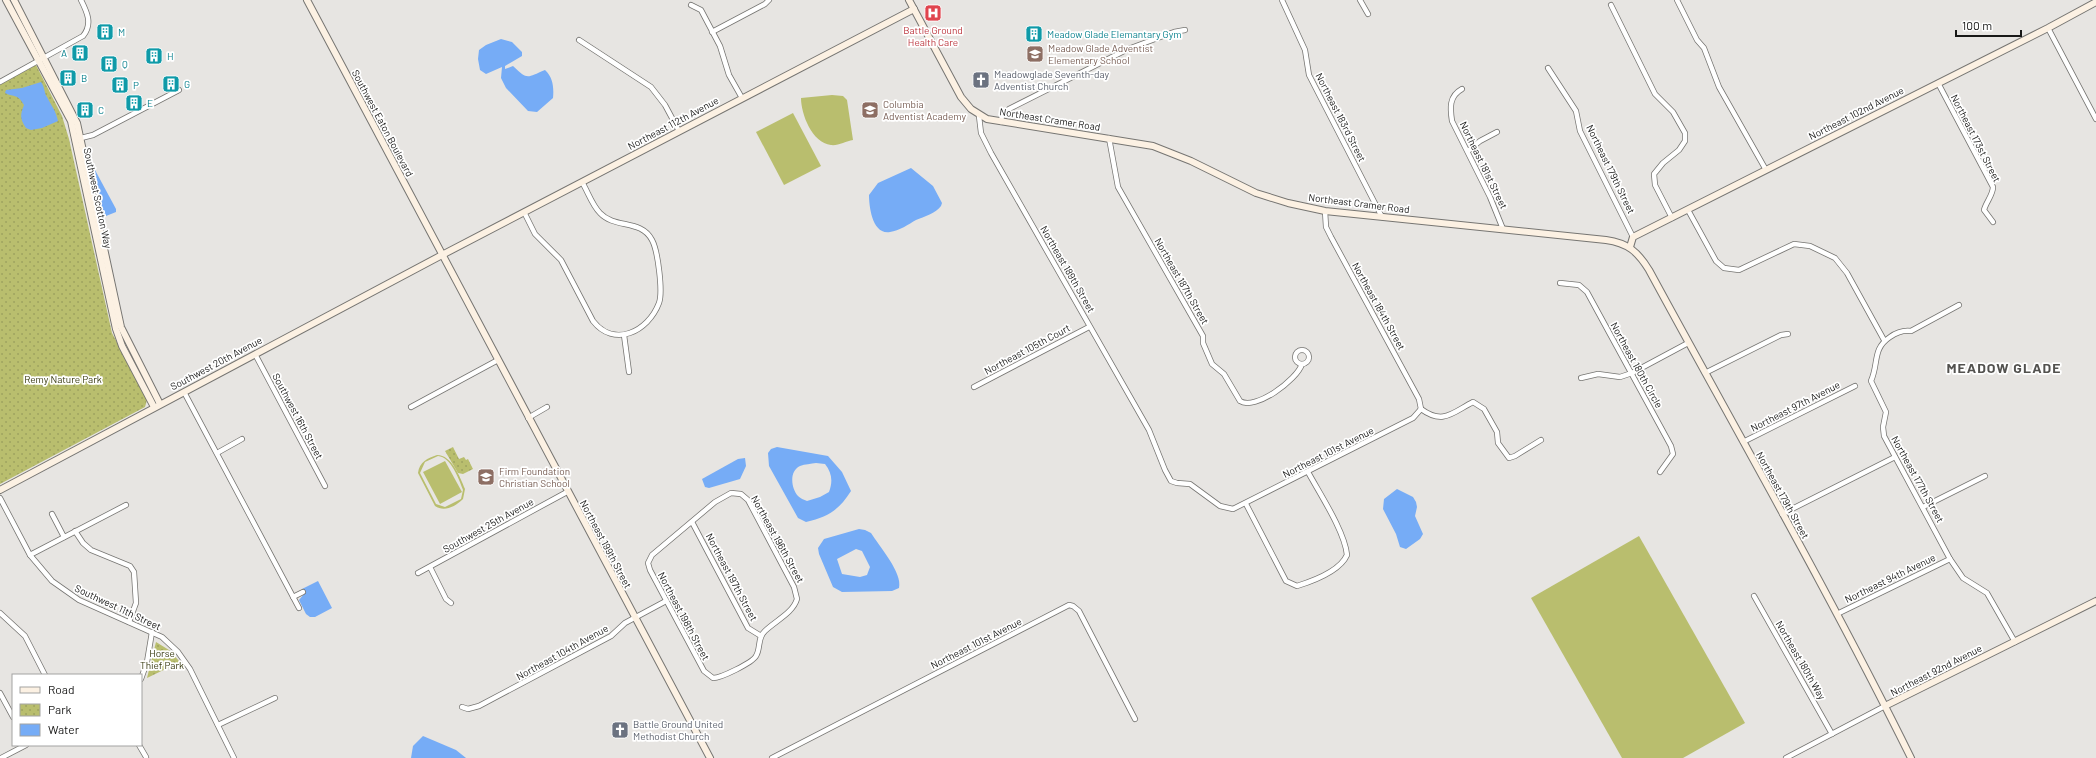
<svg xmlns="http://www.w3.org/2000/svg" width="2096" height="758" viewBox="0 0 2096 758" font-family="Barlow,sans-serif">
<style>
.grass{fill:#b9be6e;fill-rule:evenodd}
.park{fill:url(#park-dots)}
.water{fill:#76acf6;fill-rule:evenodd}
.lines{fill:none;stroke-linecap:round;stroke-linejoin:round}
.street-casing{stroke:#767572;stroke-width:6}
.secondary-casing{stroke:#767572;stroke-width:8}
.street{stroke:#fff;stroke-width:4.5}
.secondary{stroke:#fcf1e3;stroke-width:6}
.labels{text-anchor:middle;stroke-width:3.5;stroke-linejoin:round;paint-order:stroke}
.health-label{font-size:10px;fill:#be3a42;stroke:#fff}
.culture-label{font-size:10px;fill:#0d838f;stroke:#fff;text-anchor:start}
.education-label{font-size:10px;fill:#785e54;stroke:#fff;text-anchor:start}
.worship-label{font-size:10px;fill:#5b616d;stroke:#fff;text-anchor:start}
.street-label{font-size:10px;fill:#181817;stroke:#fff}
.park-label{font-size:10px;fill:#36380e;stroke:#fff}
.district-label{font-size:14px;font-weight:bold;letter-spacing:1px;fill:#53524f;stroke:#fff}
</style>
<defs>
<pattern id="park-dots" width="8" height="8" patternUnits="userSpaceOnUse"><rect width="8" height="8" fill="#b9be6e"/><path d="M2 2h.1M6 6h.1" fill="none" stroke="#9ea35f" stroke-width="1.8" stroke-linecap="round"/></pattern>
</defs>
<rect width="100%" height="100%" fill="#e7e5e2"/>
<g class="grass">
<path d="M832 95 843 96 847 100 853 140C846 141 838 146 831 145 812 143 801 114 801 98Z"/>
<path d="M793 113 821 166 784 185 756 132Z"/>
<path d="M437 455C452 455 460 477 465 489L463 499C455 507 444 512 435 506L418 473C419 462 428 458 437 455ZM438 456C451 457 459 479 463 490L461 499 445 507 436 504 420 473 425 462Z"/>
<path d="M445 461 462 492 440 504 423 472Z"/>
<path d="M1639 536 1745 723 1683 758H1622L1531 598Z"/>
</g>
<g class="park">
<path d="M36 65 62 116 69 139 112 333 147 400 145 407 0 484V84Z"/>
<path d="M453 447 459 459 464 457 466 460 468 459 473 469 463 474 458 473 445 451Z"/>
<path d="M156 642 169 650 180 662 147 678Z"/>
</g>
<g class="water">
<path d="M501 39 512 42 522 52V56L505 66V69L513 66C528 80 526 78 545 70 553 77 554 88 553 98L537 112 528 111 506 88 501 78 502 67 486 74 480 70 478 59 479 50 486 45Z"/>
<path d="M41 82C45 87 44 93 47 97 51 105 56 111 58 121L42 128 31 130 26 128C20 119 20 115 24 105 17 93 15 98 5 93L6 90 22 88Z"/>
<path d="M911 168 933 186 942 203 941 206C936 213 924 217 916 220 909 224 899 231 890 232 872 235 869 206 869 195L878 183Z"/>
<path d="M95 170 116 209V212L106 216 102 214 93 171Z"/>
<path d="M777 447 828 456 842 472 851 491C839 510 828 517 806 522L798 518 769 466 768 453 771 449ZM816 463 825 464C832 473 833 481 829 492L820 497 807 501C804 500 800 498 798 496 791 488 789 471 800 466 805 464 811 464 816 463Z"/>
<path d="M745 458 746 466 740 479 709 488 705 487 702 479 738 459Z"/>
<path d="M1397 489 1413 497 1416 502 1417 507 1415 516 1423 534 1420 539 1406 549 1400 547 1396 534 1383 509 1384 499Z"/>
<path d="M859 529 865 530 871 533C879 546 903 573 899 588L892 591 842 592 833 587 819 554 818 548 824 539ZM856 549 862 551 870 567 867 575 860 577 842 574 837 559Z"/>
<path d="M318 581 332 608 315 617H310L306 614 299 600 304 594 302 589Z"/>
<path d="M423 736 456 750 466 758H411L413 746Z"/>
</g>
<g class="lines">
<g class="street-casing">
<g id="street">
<path d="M1282 0 1305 50 1309 75 1382 217"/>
<path d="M1360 0 1368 14"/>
<path d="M1677 0 1697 40 1704 48 1719 87 1766 170"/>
<path d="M691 5 701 10 720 46 729 75 742 98"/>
<path d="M1611 5 1655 94 1673 112 1685 133V141L1679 150 1663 163 1654 174 1655 185 1672 218"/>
<path d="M2048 28 2096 119"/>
<path d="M712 32 765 4 769 0"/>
<path d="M579 40 651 87 665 105 679 131"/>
<path d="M1548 68 1576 111 1580 131 1633 237"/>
<path d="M0 82 83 36C93 24 87 12 81 0"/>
<path d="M1938 83 1993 187C1993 195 1986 202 1984 210L1993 222"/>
<path d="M1462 89C1449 96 1450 108 1452 121L1490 197 1503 229"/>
<path d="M979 116 981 133 991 153 1149 430 1165 470 1171 481 1177 483 1190 484 1220 506 1233 509 1413 418 1421 409"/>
<path d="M1001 122 1002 115 1009 109 1128 49 1174 32 1185 30"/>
<path d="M1109 138 1118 187 1122 194 1203 336V343L1212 364 1224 374 1240 401C1255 411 1297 380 1302 364"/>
<path d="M77 139 93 135 179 90"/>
<path d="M1468 151 1480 141 1497 132"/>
<path d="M1688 210 1716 261 1724 268 1739 270 1794 244 1810 246 1835 258 1847 273 1884 340"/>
<path d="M1325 211 1326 227 1331 237 1419 399 1421 409"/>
<path d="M524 212 535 234 561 260 593 321C614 348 648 332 659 303 663 292 658 251 652 240 641 219 615 229 600 213 592 205 588 192 582 182"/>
<path d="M1560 283 1579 285 1587 292 1671 446 1673 454 1660 472"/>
<path d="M1959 305 1911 331C1903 330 1897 332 1890 337 1872 349 1879 363 1871 381L1886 412 1883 427 1884 436 1950 559 1963 578 1987 593 2015 642"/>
<path d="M624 335 629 372"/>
<circle cx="1302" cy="357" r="7"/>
<path d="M255 354 325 486"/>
<path d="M1705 373 1781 335 1788 334"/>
<path d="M1581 378 1598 374 1620 377 1632 373 1688 343"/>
<path d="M974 387 1089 327"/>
<path d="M184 392 299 608"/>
<path d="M411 407 498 360"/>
<path d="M1421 409C1443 425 1452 413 1473 402L1484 409 1497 432 1498 443 1509 458 1515 456 1541 440"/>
<path d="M528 418 547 407"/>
<path d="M1743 442 1855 386"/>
<path d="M217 453 242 439"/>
<path d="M731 493 741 494 748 500 794 587 797 599C793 613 775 621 765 631 757 638 761 648 756 656 752 663 721 678 713 678L704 671 650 570 648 563 652 555 715 502Z"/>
<path d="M0 498 30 555 52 581 79 600 162 637 178 652 190 669 234 758"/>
<path d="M1246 504 1286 581 1297 586C1313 581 1340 571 1347 555 1345 532 1320 494 1308 472"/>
<path d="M1923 507 1985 476"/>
<path d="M52 514 64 537"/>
<path d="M1782 514 1895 457"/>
<path d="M692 522 748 628 761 636"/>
<path d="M75 531 83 543 91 550 130 566 134 572 136 603 129 622"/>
<path d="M30 555 126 505"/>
<path d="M430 567 446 599 451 603"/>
<path d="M418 573 567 492"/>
<path d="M1754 596 1832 734"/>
<path d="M293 597 303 592"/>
<path d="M0 613 25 636 45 675"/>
<path d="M1837 614 1950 559"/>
<path d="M141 679 147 662 152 632"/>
<path d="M0 693 13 717"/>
<path d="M462 707 468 709 479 706 611 636 625 623 666 601"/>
<path d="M218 725 275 698"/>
<path d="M139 745 146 757"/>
<path d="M1 758 26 745"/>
<path d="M772 758 1069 605 1073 606 1079 611 1135 719"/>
<path d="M1786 758 1885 706"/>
</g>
</g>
<g class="secondary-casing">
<g id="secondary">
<path d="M6 0 71 121 116 329 122 346 154 407"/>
<path d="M14 0 77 123 121 327 160 404"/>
<path d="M307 0 710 758"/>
<path d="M909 0 961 97 971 109 987 119 1153 146 1191 161 1256 193 1288 203 1325 211 1606 240C1628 243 1638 252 1649 270 1737 432 1829 592 1911 758"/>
<path d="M1630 247 1633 237 2048 28 2096 2"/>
<path d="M0 490 442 255 914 9"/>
<path d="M1885 706 2096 601"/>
</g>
</g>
<use href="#street" class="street"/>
<use href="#secondary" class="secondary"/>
</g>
<defs>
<g id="hospital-square" transform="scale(0.9)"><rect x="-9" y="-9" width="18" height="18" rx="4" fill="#e0444e" stroke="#fff"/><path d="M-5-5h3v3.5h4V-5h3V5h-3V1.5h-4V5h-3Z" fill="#fff"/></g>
<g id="building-square" transform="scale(0.9)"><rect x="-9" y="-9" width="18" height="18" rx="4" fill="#0f9aa8" stroke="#fff"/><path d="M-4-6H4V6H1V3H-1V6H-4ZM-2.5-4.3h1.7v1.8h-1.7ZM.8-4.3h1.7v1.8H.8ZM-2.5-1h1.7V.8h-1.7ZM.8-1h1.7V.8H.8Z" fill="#fff"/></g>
<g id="school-square" transform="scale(0.9)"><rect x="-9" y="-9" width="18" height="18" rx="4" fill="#8d6e63" stroke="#fff"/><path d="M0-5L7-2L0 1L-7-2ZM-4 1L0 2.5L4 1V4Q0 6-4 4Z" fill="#fff"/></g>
<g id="church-square" transform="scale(0.9)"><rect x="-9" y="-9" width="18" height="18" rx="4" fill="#6b7280" stroke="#fff"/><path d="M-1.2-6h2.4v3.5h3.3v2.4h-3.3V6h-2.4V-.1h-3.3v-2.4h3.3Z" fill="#fff"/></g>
</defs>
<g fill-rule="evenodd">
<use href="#hospital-square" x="933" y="13"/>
<use href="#building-square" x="105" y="32"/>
<use href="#building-square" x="1034" y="34"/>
<use href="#building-square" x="80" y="53"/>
<use href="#school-square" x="1035" y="54"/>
<use href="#building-square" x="154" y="56"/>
<use href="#building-square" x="109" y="64"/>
<use href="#building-square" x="68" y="78"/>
<use href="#church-square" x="981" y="80"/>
<use href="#building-square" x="171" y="84"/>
<use href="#building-square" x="120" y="85"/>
<use href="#building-square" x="134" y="103"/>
<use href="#building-square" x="85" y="110"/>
<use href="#school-square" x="870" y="110"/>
<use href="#school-square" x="486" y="477"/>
<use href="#church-square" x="620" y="730"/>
</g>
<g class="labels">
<g class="health-label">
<text x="933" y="34">Battle Ground<tspan x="933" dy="12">Health Care</tspan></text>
</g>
<g class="culture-label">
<text x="118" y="36">M</text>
<text x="1047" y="38">Meadow Glade Elemantary Gym</text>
<text x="67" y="57" text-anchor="end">A</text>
<text x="167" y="60">H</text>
<text x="122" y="68">Q</text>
<text x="81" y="82">B</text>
<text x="184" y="88">G</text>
<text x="133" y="89">P</text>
<text x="147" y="107">E</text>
<text x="98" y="114">C</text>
</g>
<g class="education-label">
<text x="1048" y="52">Meadow Glade Adventist<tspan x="1048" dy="12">Elementary School</tspan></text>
<text x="883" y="108">Columbia<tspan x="883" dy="12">Adventist Academy</tspan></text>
<text x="499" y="475">Firm Foundation<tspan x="499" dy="12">Christian School</tspan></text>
</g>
<g class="worship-label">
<text x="994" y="78">Meadowglade Seventh-day<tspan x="994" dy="12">Adventist Church</tspan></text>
<text x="633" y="728">Battle Ground United<tspan x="633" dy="12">Methodist Church</tspan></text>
</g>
<g class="street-label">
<text transform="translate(1856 113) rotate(-27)" y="4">Northeast 102nd Avenue</text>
<text transform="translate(1341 117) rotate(63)" y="4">Northeast 183rd Street</text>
<text transform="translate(1050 119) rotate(9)" y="4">Northeast Cramer Road</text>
<text transform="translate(383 123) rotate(62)" y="4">Southwest Eaton Boulevard</text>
<text transform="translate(673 123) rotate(-28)" y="4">Northeast 112th Avenue</text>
<text transform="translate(1976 138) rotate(63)" y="4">Northeast 173st Street</text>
<text transform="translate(1484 165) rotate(64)" y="4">Northeast 181st Street</text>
<text transform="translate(1611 169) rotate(64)" y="4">Northeast 179th Street</text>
<text transform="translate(98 198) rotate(78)" y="4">Southwest Scotton Way</text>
<text transform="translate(1359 203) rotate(7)" y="4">Northeast Cramer Road</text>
<text transform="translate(1068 269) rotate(60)" y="4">Northeast 189th Street</text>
<text transform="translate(1182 281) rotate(60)" y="4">Northeast 187th Street</text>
<text transform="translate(1379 306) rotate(61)" y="4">Northeast 184th Street</text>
<text transform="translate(1027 349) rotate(-28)" y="4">Northeast 105th Court</text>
<text transform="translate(216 363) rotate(-28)" y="4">Southwest 20th Avenue</text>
<text transform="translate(1637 365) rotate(61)" y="4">Northeast 180th Circle</text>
<text transform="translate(1795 406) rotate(-27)" y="4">Northeast 97th Avenue</text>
<text transform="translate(298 416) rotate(62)" y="4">Southwest 16th Street</text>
<text transform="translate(1328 452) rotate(-27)" y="4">Northeast 101st Avenue</text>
<text transform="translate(1918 479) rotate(61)" y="4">Northeast 177th Street</text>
<text transform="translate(1783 495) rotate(61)" y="4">Northeast 179th Street</text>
<text transform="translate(488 525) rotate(-29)" y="4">Southwest 25th Avenue</text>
<text transform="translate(778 539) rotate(61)" y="4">Northeast 196th Street</text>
<text transform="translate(606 544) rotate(62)" y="4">Northeast 199th Street</text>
<text transform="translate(732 577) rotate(62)" y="4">Northeast 197th Street</text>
<text transform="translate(1890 578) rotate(-26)" y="4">Northeast 94th Avenue</text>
<text transform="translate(118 607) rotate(25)" y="4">Southwest 11th Street</text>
<text transform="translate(684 616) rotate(62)" y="4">Northeast 198th Street</text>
<text transform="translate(976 643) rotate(-27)" y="4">Northeast 101st Avenue</text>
<text transform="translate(562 652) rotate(-29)" y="4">Northeast 104th Avenue</text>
<text transform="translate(1801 660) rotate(60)" y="4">Northeast 180th Way</text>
<text transform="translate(1936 670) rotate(-27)" y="4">Northeast 92nd Avenue</text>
</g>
<g class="park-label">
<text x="63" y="383">Remy Nature Park</text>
<text x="162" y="657">Horse<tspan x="162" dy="12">Thief Park</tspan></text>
</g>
<g class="district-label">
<text x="2004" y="373">MEADOW GLADE</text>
</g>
</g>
<rect x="12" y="674" width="130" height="72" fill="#ffffff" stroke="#a3a3a2"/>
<rect x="20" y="687" width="20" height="6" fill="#fcf1e3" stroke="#a3a3a2"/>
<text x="48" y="694" font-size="12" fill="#181817">Road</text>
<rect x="20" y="704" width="20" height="12" fill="url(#park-dots)" stroke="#a3a3a2"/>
<text x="48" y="714" font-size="12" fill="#181817">Park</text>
<rect x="20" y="724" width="20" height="12" fill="#76acf6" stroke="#a3a3a2"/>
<text x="48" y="734" font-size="12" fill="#181817">Water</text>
<path d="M1956 30v6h65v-6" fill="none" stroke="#181817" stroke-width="2"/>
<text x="1962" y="30" font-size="12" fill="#181817" stroke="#ffffff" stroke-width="3" paint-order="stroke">100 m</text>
</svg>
